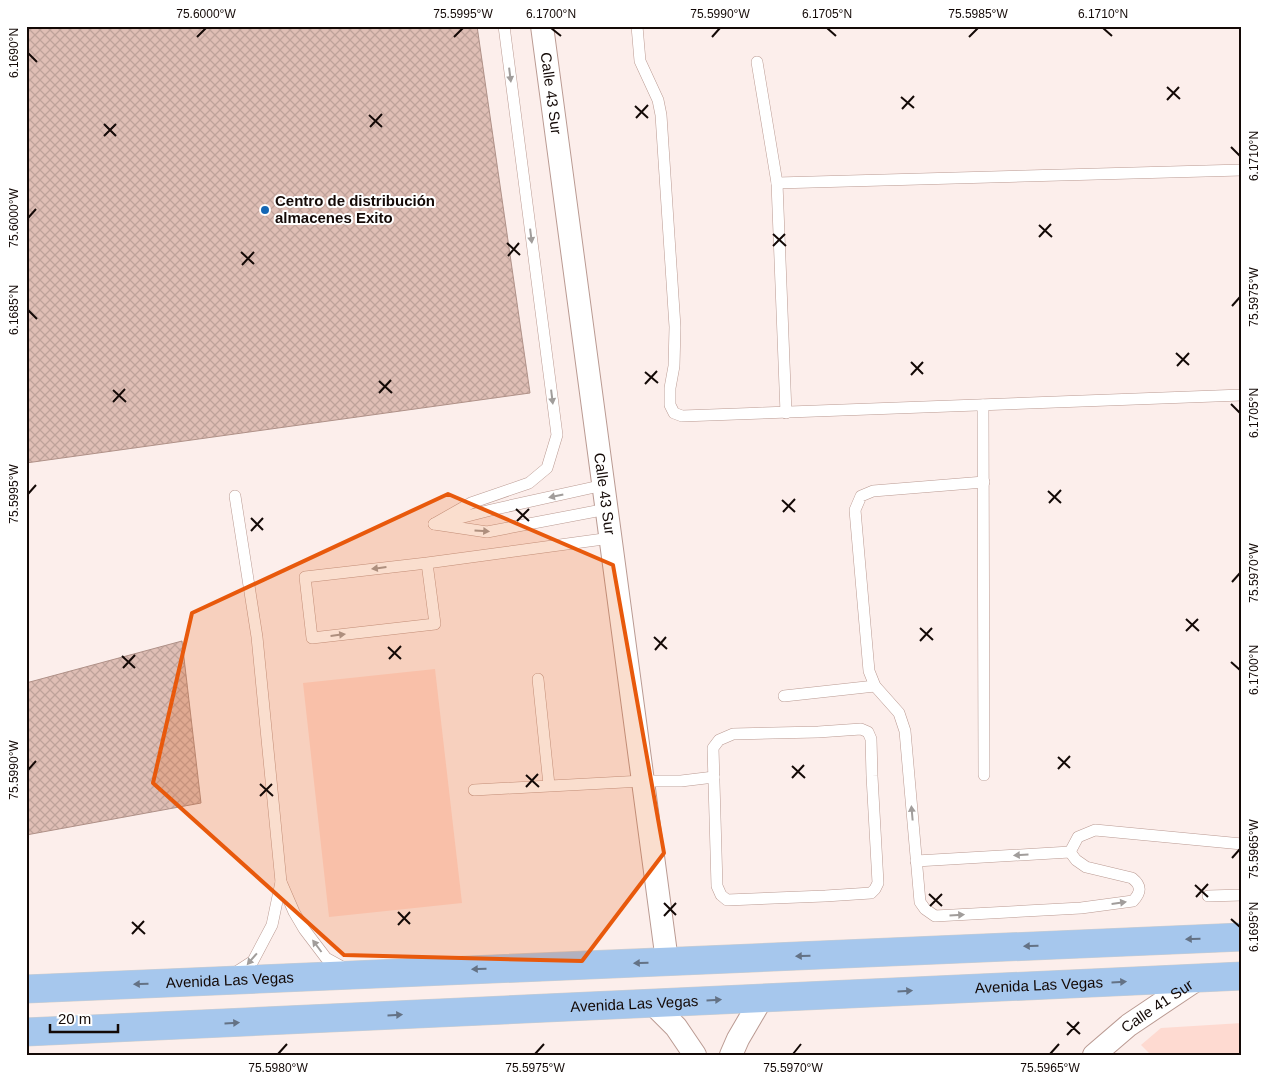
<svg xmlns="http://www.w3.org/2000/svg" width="1268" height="1081" viewBox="0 0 1268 1081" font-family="Arial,sans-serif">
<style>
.park{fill:#fedad1}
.building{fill:url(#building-cross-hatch);stroke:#af9087}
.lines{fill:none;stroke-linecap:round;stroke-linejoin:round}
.service-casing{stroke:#ba9a92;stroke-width:12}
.minor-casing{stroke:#ba9a92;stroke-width:24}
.primary-casing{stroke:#d0cecd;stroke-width:29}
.service{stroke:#fff;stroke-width:11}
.minor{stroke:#fff;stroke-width:22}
.primary{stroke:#a6c7ed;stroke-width:28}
.oneway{fill:#a19d9b}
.oneway2{fill:#647285}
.marked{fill:#e8590c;fill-opacity:0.2;stroke:#e8590c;stroke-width:4;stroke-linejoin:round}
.ticks{fill:none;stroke:#130906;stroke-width:2}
.poi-dot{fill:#1366b4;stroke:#fff;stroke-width:2}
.labels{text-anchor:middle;stroke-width:4;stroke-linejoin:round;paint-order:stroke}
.street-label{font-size:15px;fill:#130906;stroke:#fff}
.poi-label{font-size:15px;font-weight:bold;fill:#130906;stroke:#fff;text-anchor:start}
.neatline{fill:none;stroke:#130906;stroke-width:2}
.ticks-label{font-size:12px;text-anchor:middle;fill:#130906}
</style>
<defs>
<pattern id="building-cross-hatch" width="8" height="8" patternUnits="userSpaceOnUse" patternTransform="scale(1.25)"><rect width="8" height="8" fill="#dfbeb5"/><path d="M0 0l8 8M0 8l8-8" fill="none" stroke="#bea29a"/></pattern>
</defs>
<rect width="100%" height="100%" fill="#fceeeb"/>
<g class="park">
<path d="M435 669 462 903 329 917 303 683Z"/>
<path d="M1242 1023V1055H1151L1141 1045 1161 1028Z"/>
</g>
<g class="building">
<path d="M26 26H477L530 393 26 463Z"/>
<path d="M182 641 201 803 26 835V683Z"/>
</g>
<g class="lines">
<g class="service-casing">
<g id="service">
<path d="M637 26 640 61 658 100 661 115 675 327 674 366 670 388V405L674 413 682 416 1242 395"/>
<path d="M757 62 777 183 786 413"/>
<path d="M777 183 1242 170"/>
<path d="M983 405 984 775"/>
<path d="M984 482 873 491 861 496 855 510 869 671 875 686 899 713 905 731 920 902 925 909 935 916 1081 908 1133 901C1141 892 1142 886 1132 878L1086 867 1076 860 1070 852"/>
<path d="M235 496 257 637 281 882 294 912 304 929 326 958 346 969"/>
<path d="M448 521 491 510 604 485"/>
<path d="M434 524 471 503 529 483 547 468 557 435 504 26"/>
<path d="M434 524 487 532 607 509"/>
<path d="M427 563 435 624 312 638 305 577 427 563 611 538"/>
<path d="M538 679 549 785"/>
<path d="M784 696 875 686"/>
<path d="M861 729 868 732 871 739 872 776 878 883 875 889 871 893 825 896 727 900 721 895 717 886 713 748 719 740 733 734 818 732Z"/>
<path d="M474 790 643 781H681L714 777"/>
<path d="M1070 852 1078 837 1095 830 1242 844"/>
<path d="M916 861 1070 852"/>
<path d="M1208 896 1242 895"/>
<path d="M233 974 253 961 272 925 281 882"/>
</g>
</g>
<g class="minor-casing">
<g id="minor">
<path id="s1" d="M542 26 667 961"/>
<path d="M652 1003 676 1027 695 1055"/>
<path d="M731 1055 738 1039 762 998"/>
<path id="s2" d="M1094 1055 1129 1025 1199 978"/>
</g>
</g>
<g class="primary-casing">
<g id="primary">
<path id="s3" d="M26 989 1242 937"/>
<path id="s4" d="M26 1032 1242 976"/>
</g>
</g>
<use href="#service" class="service"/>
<use href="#minor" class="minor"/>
<use href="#primary" class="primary"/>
</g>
<defs><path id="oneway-solid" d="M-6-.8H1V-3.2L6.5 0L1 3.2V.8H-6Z" transform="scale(1.25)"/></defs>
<g class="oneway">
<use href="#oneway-solid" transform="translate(510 75) rotate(83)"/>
<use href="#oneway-solid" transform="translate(531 236) rotate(83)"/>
<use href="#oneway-solid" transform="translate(552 397) rotate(83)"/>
<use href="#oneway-solid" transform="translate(556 496) rotate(168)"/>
<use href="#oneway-solid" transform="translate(482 531) rotate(4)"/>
<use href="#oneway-solid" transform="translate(379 568) rotate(173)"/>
<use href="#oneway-solid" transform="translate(338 635) rotate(-7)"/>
<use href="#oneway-solid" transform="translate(912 813) rotate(-95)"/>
<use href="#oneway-solid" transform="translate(1021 855) rotate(177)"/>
<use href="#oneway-solid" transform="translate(1119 903) rotate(-8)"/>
<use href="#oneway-solid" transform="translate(957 915) rotate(-3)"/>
<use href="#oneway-solid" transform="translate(317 946) rotate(-127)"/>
<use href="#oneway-solid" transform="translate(252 959) rotate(131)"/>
</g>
<g class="oneway2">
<use href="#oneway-solid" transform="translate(1193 939) rotate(178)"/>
<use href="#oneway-solid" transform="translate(1031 946) rotate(178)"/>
<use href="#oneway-solid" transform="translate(803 956) rotate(178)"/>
<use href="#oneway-solid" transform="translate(641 963) rotate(178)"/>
<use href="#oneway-solid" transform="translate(479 969) rotate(178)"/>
<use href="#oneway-solid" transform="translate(1119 982) rotate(-3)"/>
<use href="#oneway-solid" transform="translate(141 984) rotate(178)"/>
<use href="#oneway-solid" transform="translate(905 991) rotate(-3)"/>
<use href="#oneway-solid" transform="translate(714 1000) rotate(-3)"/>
<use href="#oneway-solid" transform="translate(395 1015) rotate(-3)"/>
<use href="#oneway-solid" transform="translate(232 1023) rotate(-3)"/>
</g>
<path class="marked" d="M448 494 613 565 664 853 582 961 344 955 153 783 192 613Z"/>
<path class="ticks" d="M551 28 561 36M827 28 836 36M1103 28 1112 36M197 37 206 28M454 37 463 28M712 37 720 28M969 37 978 28M28 53 37 62M1167 87 1180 99M901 97 914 108M1167 100 1179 87M635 106 648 118M902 109 914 96M369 115 382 127M636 118 648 105M104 124 116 136M370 127 382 114M104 136 116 124M1231 147 1240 156M28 218 36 209M1039 225 1052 237M773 234 786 246M1039 237 1051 224M507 243 520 255M773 246 785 234M241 252 254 264M508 256 519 243M242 265 254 252M1232 306 1240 297M28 310 37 319M1176 353 1189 365M911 362 923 374M1177 366 1189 353M645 372 658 383M911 375 923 362M379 381 392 393M645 384 657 371M113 390 126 402M379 393 391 380M113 402 125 389M1231 404 1240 413M1048 491 1061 503M28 494 36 485M782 500 795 512M1049 503 1061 490M516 509 529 521M783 512 795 499M251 518 263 530M517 521 529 509M251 531 263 518M1232 582 1240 573M1186 619 1199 631M920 628 933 640M1186 631 1198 619M654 637 667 649M920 641 932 628M388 647 401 659M655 650 666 637M122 656 135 668M389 659 401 646M1231 662 1240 670M123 668 135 655M1058 757 1070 768M792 766 805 778M1058 769 1070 756M28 770 36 761M526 775 539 787M792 778 804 765M260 784 273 796M526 787 538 774M260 796 272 784M1232 858 1240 849M1195 885 1208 897M929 894 942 906M1196 897 1208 884M664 903 676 915M930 906 942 894M398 912 410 924M664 916 676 903M1231 919 1240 927M132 922 145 934M398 925 410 912M132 934 144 921M1067 1022 1080 1034M1067 1035 1079 1022M278 1054 287 1044M535 1054 544 1044M793 1054 801 1044M1050 1054 1059 1044"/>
<circle class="poi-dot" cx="265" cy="210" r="5"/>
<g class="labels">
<g class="street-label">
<text dy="5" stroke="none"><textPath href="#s1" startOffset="68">Calle 43 Sur</textPath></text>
<text dy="5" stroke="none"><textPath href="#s1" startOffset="472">Calle 43 Sur</textPath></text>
<text dy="5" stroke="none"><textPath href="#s3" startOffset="204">Avenida Las Vegas</textPath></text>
<text dy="5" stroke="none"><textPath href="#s4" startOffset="1014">Avenida Las Vegas</textPath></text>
<text dy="5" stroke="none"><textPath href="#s4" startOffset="609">Avenida Las Vegas</textPath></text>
<text dy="5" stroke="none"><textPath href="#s2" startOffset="80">Calle 41 Sur</textPath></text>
</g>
<g class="poi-label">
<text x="275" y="206">Centro de distribución<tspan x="275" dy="17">almacenes Exito</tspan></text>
</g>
</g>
<rect width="1268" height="1081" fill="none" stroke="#ffffff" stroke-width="55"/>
<path d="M50 1024v8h68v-8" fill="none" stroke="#130906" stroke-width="2.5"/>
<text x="58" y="1024" font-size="15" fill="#130906" stroke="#ffffff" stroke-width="4" paint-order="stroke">20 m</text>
<rect x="28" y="28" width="1212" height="1026" class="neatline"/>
<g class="ticks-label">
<text x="206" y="18">75.6000°W</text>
<text x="463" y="18">75.5995°W</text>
<text x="551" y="18">6.1700°N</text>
<text x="720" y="18">75.5990°W</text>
<text x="827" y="18">6.1705°N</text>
<text x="978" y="18">75.5985°W</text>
<text x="1103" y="18">6.1710°N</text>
<text transform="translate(14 53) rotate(-90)" y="4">6.1690°N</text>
<text transform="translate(1254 156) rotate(-90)" y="4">6.1710°N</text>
<text transform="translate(14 218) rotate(-90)" y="4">75.6000°W</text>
<text transform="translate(1254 297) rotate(-90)" y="4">75.5975°W</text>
<text transform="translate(14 310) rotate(-90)" y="4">6.1685°N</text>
<text transform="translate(1254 413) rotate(-90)" y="4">6.1705°N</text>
<text transform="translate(14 494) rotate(-90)" y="4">75.5995°W</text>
<text transform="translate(1254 573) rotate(-90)" y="4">75.5970°W</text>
<text transform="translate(1254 670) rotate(-90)" y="4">6.1700°N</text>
<text transform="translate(14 770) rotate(-90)" y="4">75.5990°W</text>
<text transform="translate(1254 849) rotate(-90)" y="4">75.5965°W</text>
<text transform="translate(1254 927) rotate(-90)" y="4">6.1695°N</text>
<text x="278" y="1072">75.5980°W</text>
<text x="535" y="1072">75.5975°W</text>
<text x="793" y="1072">75.5970°W</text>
<text x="1050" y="1072">75.5965°W</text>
</g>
</svg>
